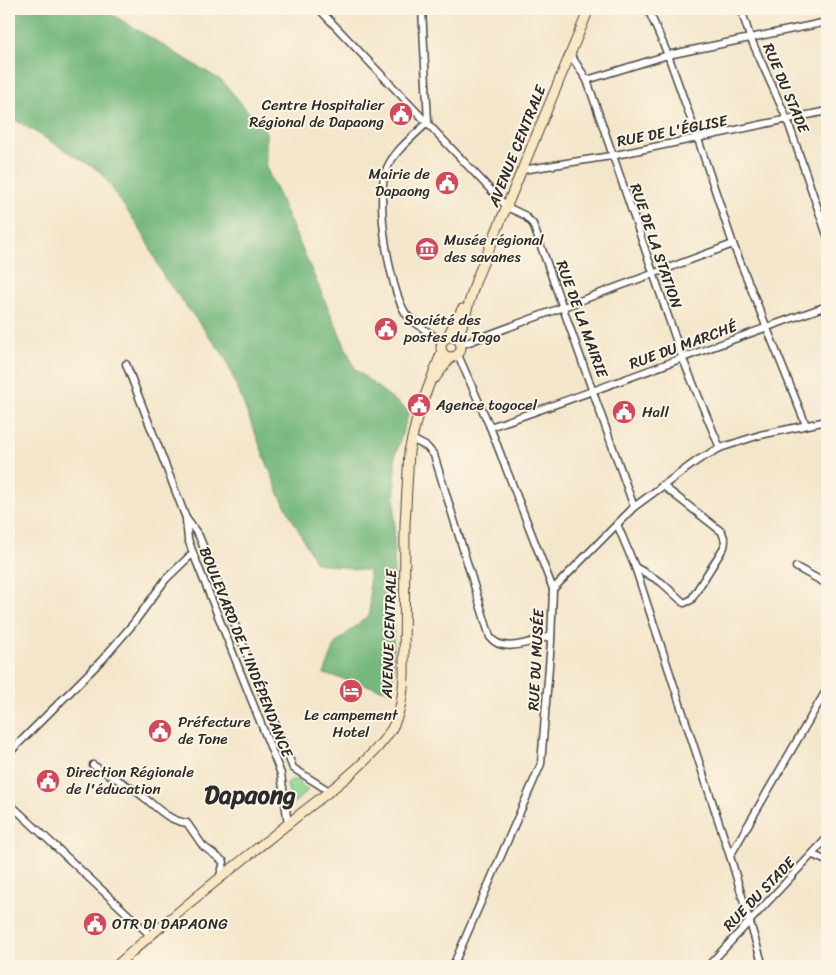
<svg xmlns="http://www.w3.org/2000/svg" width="836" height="975" viewBox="0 0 836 975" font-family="Sriracha,sans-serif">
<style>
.green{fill:#90d894;stroke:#5e8260}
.forest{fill:#74b87e;stroke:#507254}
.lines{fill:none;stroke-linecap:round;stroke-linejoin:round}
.street-casing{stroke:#494743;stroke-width:9}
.secondary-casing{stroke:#494743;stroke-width:11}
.street{stroke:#fff;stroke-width:6}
.secondary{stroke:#fae7c3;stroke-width:9}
.labels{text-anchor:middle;stroke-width:4;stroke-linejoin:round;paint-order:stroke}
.street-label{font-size:15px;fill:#2b2b2b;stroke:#fcf5e5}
.poi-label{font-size:15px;fill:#2b2b2b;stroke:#fcf5e5;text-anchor:start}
.town-label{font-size:25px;font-weight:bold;fill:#2b2b2b;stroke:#fcf5e5}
</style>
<rect width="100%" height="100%" fill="#fcf5e5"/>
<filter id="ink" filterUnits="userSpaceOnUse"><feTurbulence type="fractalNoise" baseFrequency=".02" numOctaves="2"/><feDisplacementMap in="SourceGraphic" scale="10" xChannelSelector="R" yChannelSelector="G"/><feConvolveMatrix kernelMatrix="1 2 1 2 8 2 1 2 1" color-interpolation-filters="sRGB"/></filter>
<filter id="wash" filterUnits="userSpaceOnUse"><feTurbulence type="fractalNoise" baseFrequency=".0096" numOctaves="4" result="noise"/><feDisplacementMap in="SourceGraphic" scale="20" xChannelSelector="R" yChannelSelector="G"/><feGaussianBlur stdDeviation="1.12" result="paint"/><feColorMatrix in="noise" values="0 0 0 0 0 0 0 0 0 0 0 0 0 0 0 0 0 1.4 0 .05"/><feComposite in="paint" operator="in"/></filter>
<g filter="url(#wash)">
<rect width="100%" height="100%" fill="#f4e6cb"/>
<path class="green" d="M291 780H296L308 790 294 803 291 801 287 785Z"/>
<path class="forest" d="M9 9H103L222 81 266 132V167L355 369 409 412 395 456 393 692 324 674 336 643 370 614 369 571 316 563 280 496 225 357 164 277 143 234 101 172 9 116Z"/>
</g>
<g filter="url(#ink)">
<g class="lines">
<g class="street-casing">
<g id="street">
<path d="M319 9 507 207 524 215 533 224 634 507"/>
<path d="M422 9 428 122"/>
<path d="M648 9 668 55 698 139 733 244 806 425"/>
<path d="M741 9 750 37 787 119 827 235"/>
<path d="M570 54 587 80 682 357 720 448"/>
<path d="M587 80 668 55 827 22"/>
<path d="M428 122C414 136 395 150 387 168 374 196 389 288 406 314 412 322 433 335 442 342"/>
<path d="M522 170 611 156 827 111"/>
<path d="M461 345 733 244"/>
<path d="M126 364 186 518 199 536 293 768 329 791"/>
<path d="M490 427C603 389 714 345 827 306"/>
<path d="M412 439 427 447 434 455 490 637C503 655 534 640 551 636"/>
<path d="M186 520 188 539 193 553 281 774 288 824"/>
<path d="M617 524 635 567 730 856 763 966"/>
<path d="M635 567 661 582 684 603 691 600 724 547 725 541 722 532 662 485"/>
<path d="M796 567 827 584"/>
<path d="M553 589 634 507 698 460 720 448 760 435 827 421"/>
<path d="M9 753 102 660 133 624 166 579 193 553"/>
<path d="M93 765C107 774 121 781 134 790 153 802 164 820 187 823L203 846 224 862 219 879"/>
<path d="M9 803 150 935"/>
<path d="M813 855 827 861"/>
<path d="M730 856 827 689"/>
<path d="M453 966 541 764 551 642 553 589 490 427 458 355"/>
<path d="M708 966 827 838"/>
</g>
</g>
<g class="secondary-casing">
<g id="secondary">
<circle cx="451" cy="347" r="10"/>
<path d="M447 337 462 309"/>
<path d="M458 339 476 280 589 9"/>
<path d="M435 378 451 357"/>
<path d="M116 966C173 914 234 867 294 819 325 794 369 764 391 730 401 714 403 693 404 675L405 525 409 451 418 414 442 351"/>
</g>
</g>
<use href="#street" class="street"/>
<use href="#secondary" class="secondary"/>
</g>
</g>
<defs>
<g id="civic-disc" transform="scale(1.25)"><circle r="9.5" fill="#d1495b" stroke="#fcf5e5"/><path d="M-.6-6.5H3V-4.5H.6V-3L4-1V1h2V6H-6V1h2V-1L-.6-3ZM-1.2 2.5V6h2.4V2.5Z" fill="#fff"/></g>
<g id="museum-disc" transform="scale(1.25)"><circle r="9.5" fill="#d1495b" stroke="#fcf5e5"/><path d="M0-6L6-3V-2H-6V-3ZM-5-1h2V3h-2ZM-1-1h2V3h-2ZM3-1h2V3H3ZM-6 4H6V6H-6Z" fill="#fff"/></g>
<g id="hotel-disc" transform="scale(1.25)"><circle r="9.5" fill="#d1495b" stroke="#fcf5e5"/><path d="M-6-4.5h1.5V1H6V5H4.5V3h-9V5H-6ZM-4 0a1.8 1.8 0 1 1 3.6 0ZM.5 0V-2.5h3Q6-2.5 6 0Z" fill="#fff"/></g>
</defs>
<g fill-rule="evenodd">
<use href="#civic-disc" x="401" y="114"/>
<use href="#civic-disc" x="447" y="183"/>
<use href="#museum-disc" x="427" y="249"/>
<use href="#civic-disc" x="386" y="329"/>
<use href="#civic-disc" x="419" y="405"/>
<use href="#civic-disc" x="624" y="412"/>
<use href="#hotel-disc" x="351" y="691"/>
<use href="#civic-disc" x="160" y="731"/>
<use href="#civic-disc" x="48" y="781"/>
<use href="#civic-disc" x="95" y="924"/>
</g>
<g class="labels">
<g class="street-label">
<text transform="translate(786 88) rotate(67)" y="5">RUE DU STADE</text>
<text transform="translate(672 131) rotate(-11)" y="5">RUE DE L'ÉGLISE</text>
<text transform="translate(517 146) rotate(-68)" y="5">AVENUE CENTRALE</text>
<text transform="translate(656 246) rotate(71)" y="5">RUE DE LA STATION</text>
<text transform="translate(582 319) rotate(70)" y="5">RUE DE LA MAIRIE</text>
<text transform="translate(683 345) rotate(-20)" y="5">RUE DU MARCHÉ</text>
<text transform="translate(389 634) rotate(-88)" y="5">AVENUE CENTRALE</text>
<text transform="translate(246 652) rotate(68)" y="5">BOULEVARD DE L'INDÉPENDANCE</text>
<text transform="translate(536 660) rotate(-87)" y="5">RUE DU MUSÉE</text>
<text transform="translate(759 894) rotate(-46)" y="5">RUE DU STADE</text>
</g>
<g class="poi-label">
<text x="384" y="110" text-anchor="end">Centre Hospitalier<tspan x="384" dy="17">Régional de Dapaong</tspan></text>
<text x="430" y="179" text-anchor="end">Mairie de<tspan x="430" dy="17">Dapaong</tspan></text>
<text x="444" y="245">Musée régional<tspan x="444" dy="17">des savanes</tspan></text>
<text x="404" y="325">Société des<tspan x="404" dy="17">postes du Togo</tspan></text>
<text x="436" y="410">Agence togocel</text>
<text x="642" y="417">Hall</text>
<text x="351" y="720" text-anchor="middle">Le campement<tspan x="351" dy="17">Hotel</tspan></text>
<text x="178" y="727">Préfecture<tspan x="178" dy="17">de Tone</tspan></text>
<text x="66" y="777">Direction Régionale<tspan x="66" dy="17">de l'éducation</tspan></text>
<text x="112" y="929">OTR DI DAPAONG</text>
</g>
<g class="town-label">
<text x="250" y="803">Dapaong</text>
</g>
</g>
<rect width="836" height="975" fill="none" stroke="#fcf5e5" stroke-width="30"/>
</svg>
